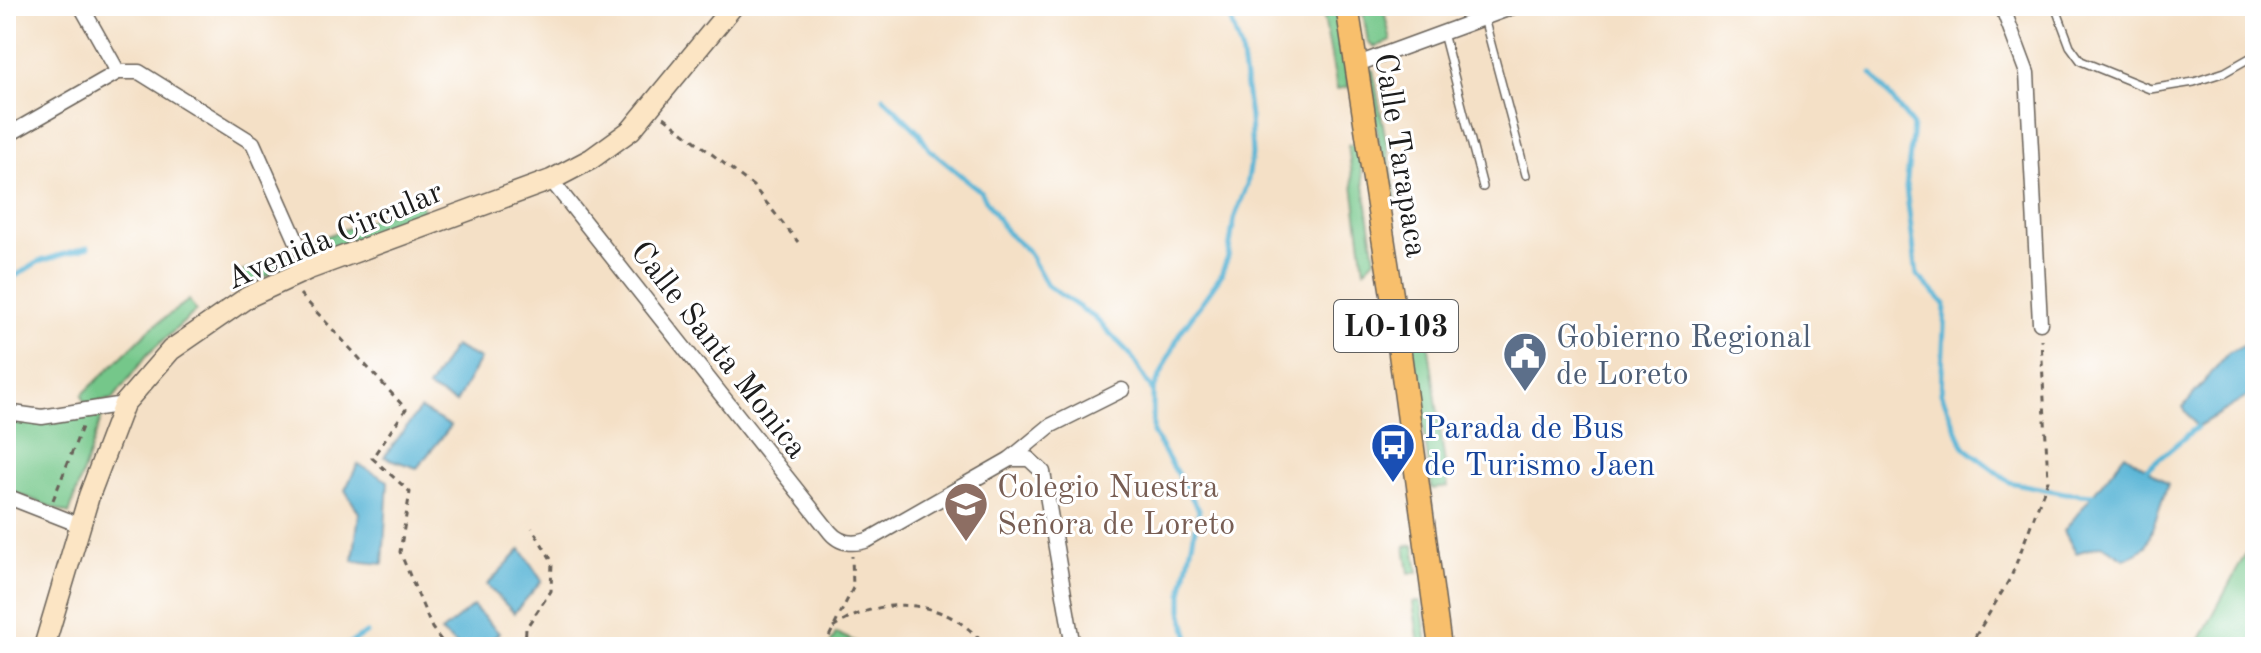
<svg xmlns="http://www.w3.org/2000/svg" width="2261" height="653" viewBox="0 0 2261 653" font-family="'Old Standard TT',serif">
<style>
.green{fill:#75c78a;stroke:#487253;stroke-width:2}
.water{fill:#57b4d5;stroke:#3a6878;stroke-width:2}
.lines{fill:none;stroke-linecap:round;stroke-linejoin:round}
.stream{stroke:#57b4d5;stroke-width:5}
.lane-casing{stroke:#686158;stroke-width:10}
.street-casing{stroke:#686158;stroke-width:17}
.secondary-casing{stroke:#686158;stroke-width:23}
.primary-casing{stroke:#686158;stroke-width:25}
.path{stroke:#686158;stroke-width:3;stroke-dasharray:6 6;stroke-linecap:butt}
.lane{stroke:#fff;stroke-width:7}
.street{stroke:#fff;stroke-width:14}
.secondary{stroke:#fce5c4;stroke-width:20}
.primary{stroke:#f8bf6c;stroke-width:22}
.labels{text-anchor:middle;stroke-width:6;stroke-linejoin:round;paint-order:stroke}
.shield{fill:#fff;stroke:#606060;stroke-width:2}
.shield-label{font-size:30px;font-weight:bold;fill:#1c1c1c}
.street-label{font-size:32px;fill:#1c1c1c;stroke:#fff}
.service-label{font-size:32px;fill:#4e5e75;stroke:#fff;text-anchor:start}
.transit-label{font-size:32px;fill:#164399;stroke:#fff;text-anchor:start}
.education-label{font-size:32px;fill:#785e54;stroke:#fff;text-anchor:start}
</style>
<rect width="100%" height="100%" fill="#fff"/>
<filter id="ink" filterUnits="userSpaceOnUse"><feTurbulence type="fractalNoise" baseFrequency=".0125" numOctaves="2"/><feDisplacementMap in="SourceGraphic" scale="16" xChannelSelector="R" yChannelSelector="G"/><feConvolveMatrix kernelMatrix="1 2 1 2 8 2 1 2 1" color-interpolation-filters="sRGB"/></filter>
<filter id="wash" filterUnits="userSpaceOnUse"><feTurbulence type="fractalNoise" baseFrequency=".006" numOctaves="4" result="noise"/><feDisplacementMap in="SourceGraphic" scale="32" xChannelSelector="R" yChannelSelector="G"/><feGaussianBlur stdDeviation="1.8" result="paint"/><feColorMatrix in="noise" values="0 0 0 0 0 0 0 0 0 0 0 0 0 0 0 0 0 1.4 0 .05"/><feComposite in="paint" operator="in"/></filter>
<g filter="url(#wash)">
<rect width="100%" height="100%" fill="#f4e0c6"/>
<g class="green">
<path d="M1322 6H1336L1349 87 1337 89Z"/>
<path d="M1362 6H1383L1391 41 1375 47 1368 42Z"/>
<path d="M1368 70H1373L1397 201 1388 202Z"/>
<path d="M1348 145H1358L1375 259 1364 270Z"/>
<path d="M420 201 425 213 314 256 308 243Z"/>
<path d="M292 252 297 263 245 285 239 273Z"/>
<path d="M1411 276 1416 313 1407 315 1400 277Z"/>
<path d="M189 300 196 311 147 355 113 399 85 404 82 395 150 329Z"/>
<path d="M1426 326 1448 487 1432 489 1409 328Z"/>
<path d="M103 413 69 514 6 489V418L58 422Z"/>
<path d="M2255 536V647H2196Z"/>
<path d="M1414 545 1418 572 1409 573 1405 546Z"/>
<path d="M1421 601 1427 644 1419 645 1413 602Z"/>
<path d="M836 633 867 647H829Z"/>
</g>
<g class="water">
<path d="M2255 339V392L2197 427 2183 407 2228 353Z"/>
<path d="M454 346 480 359 456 403 428 388Z"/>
<path d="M420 409 451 426 417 468 384 457Z"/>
<path d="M2125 454 2168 484 2146 547 2125 559 2102 545 2076 553 2064 531Z"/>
<path d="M358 464 388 481 383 564 353 561 359 513 345 490Z"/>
<path d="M521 549 542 581 514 613 487 585Z"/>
<path d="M473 606 499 633 483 647H459L441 632Z"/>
</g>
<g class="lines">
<g class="stream">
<path d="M565 11 569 6"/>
<path d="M1872 74 1913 126 1906 188 1917 275 1945 304 1941 393 1964 447 2009 482 2065 493 2094 495"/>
<path d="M883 97 919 133 929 149 980 191 1007 233 1027 250 1047 285 1095 318 1130 354 1153 391V433L1199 510 1182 593V610L1191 647"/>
<path d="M6 282 38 262 88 247"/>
<path d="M1153 391 1180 333 1220 277 1228 257 1234 219 1247 185 1252 155 1250 117 1241 50 1226 6"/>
<path d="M2143 472 2197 427"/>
<path d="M344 647 366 633"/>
</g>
</g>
</g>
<g filter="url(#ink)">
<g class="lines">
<g class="lane-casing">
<g id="lane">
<path d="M2055 6 2070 46 2081 61 2150 89 2194 82 2225 72 2255 55"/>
<path d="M1484 18 1526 175"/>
<path d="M1443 33 1483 187"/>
</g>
</g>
<g class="street-casing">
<g id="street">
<path d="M81 6 118 72"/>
<path d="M2002 6 2027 73 2040 323"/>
<path d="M1355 65 1516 6"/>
<path d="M6 136 118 72H139L253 143 309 269"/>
<path d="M551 180 830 532C840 544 853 545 868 540L1010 459 1050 426 1122 390"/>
<path d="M6 412 42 417 124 404"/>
<path d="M1010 459H1029L1043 472 1073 647"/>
<path d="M6 496 80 525"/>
</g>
</g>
<g class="secondary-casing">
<path id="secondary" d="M44 647 89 496 124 404 171 350 248 297 309 269 551 180 591 159 631 130 733 6"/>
</g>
<g class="primary-casing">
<path id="primary" d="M1347 6 1392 295 1440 647"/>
</g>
<g class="path">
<path d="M664 117 753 186 798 242"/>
<path d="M300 294 406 409 372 458 410 492 400 552 432 628 446 647"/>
<path d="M53 500 82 427"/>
<path d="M833 628C883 593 948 598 986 647"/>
<path d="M525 647 526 628 551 591 552 561 532 528"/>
<path d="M824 647 853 588 852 556"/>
<path d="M1969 647 2011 577 2048 480 2041 339"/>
</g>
<use href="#lane" class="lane"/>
<use href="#street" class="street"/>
<use href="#secondary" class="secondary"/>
<use href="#primary" class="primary"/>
</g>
</g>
<defs>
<g id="civic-pin" transform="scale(2.3)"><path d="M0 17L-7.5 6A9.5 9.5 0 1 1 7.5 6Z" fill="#5c6f8a" stroke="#fff"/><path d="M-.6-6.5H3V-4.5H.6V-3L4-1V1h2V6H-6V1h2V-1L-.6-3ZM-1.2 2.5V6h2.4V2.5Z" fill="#fff"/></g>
<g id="bus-pin" transform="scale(2.3)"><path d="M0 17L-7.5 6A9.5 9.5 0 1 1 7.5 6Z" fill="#1a4fb4" stroke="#fff"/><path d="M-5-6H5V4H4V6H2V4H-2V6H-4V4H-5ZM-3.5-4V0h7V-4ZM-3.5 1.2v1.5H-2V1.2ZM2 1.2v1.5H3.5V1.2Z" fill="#fff"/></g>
<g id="school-pin" transform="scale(2.3)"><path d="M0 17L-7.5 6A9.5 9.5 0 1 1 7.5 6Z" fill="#8d6e63" stroke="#fff"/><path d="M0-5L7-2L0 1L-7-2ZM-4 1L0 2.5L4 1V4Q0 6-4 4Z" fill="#fff"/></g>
</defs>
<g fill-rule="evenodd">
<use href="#civic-pin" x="1525" y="354"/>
<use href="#bus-pin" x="1393" y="445"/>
<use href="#school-pin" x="966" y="504"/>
</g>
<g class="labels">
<rect class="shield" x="1334" y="300" width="124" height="52" rx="6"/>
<g class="shield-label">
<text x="1396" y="336">LO-103</text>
</g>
<g class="street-label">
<text transform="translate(1402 155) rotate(81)" y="11">Calle Tarapaca</text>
<text transform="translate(334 234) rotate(-23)" y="11">Avenida Circular</text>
<text transform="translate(720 349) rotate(52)" y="11">Calle Santa Monica</text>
</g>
<g class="service-label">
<text x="1556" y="347">Gobierno Regional<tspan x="1556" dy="37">de Loreto</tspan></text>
</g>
<g class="transit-label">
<text x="1424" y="438">Parada de Bus<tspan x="1424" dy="37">de Turismo Jaen</tspan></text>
</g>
<g class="education-label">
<text x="997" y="497">Colegio Nuestra<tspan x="997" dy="37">Señora de Loreto</tspan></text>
</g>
</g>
<rect width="2261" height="653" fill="none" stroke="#fff" stroke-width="32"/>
</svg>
